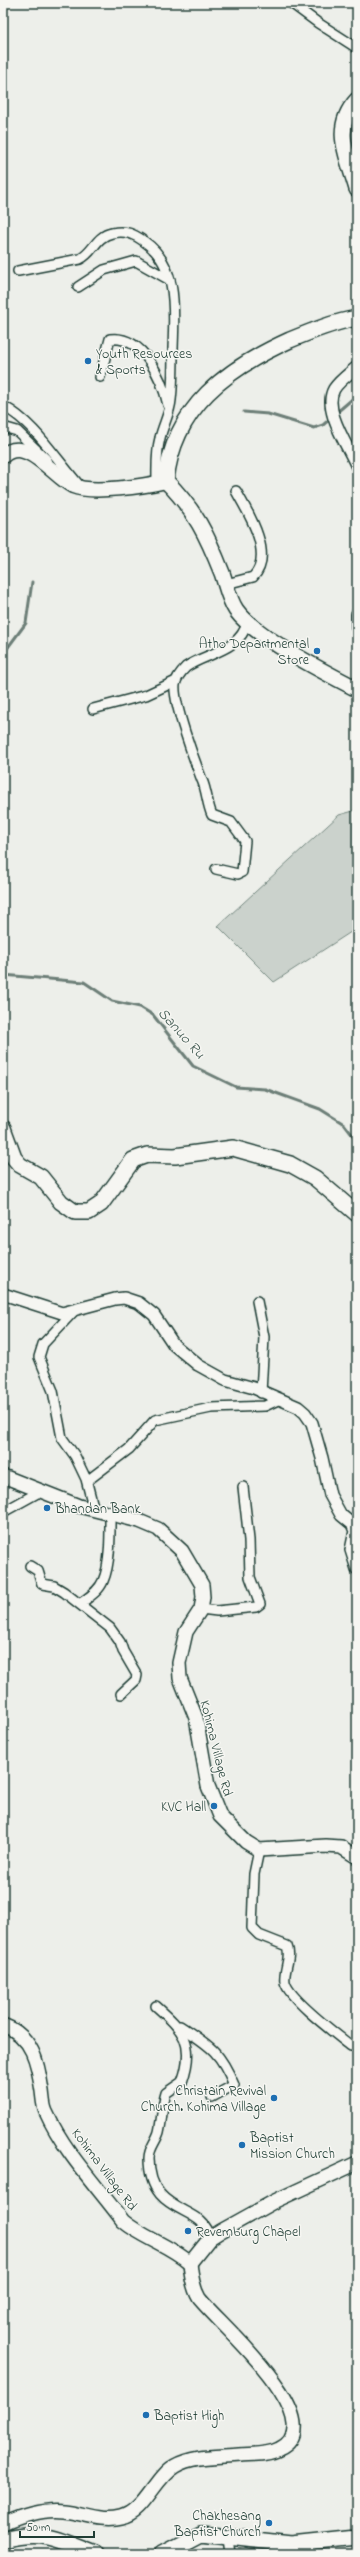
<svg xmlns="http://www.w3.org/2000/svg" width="360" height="2557" viewBox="0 0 360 2557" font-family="'Indie Flower',sans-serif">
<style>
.green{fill:#cbd2cc;stroke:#758880}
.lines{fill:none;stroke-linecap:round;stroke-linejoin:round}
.stream{stroke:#6c7e77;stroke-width:3}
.minor-casing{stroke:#1f3d34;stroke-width:12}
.tertiary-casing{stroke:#1f3d34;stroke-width:14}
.secondary-casing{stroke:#1f3d34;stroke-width:16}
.primary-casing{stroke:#1f3d34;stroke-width:17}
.trunk-casing{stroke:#1f3d34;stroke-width:18}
.minor{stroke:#f6f6f2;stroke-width:9}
.tertiary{stroke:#f6f6f2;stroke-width:11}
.secondary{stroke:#f6f6f2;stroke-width:13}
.primary{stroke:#f6f6f2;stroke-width:14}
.trunk{stroke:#f6f6f2;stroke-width:15}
.poi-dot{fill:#1f6fb2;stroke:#f6f6f2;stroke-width:1.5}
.labels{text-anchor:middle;stroke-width:3;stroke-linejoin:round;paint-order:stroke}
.poi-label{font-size:14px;fill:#1f3d34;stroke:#f6f6f2;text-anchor:start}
.street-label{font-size:14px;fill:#1f3d34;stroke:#f6f6f2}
.water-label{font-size:15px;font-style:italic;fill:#3f5850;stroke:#f6f6f2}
</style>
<rect width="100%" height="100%" fill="#edefea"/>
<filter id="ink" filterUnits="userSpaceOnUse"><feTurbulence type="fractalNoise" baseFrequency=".025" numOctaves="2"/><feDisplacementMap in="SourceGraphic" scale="8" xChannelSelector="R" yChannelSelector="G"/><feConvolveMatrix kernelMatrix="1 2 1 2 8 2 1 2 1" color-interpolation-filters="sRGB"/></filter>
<g filter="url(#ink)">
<path class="green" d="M357 810V928L274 982 218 926 339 815Z"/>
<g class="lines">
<g class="stream">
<path d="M244 412 268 414 314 428 323 425 331 418"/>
<path d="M336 413 357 395"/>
<path d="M3 654 26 623 32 582"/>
<path d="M3 975 84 982 112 1001 140 1007 153 1015 193 1066 236 1087 265 1089 320 1109 344 1124 357 1141"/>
</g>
<g class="minor-casing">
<g id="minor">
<path d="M291 3 318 23 357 48"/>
<path d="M18 271 80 259C93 253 96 236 112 233 126 230 134 234 145 242 179 266 174 312 173 349 173 366 173 383 171 400 170 413 163 425 160 438 156 452 157 468 157 483"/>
<path d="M78 287 104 270 136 261 170 280"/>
<path d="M100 377 110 339C143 335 162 379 168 405"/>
<path d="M3 406C35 423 55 458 79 485"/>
<path d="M3 427 17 431 46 459"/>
<path d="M226 584 253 577C275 555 248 512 236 491"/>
<path d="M93 709 146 695 176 681"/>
<path d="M216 869 238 874 242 872 245 841 231 822 212 815C207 804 207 791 202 780 195 762 173 703 175 685 176 678 181 672 186 667 206 653 240 651 247 623"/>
<path d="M257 1301 264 1337 261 1393"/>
<path d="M76 1309 43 1344 39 1357 53 1391 62 1438 75 1456 86 1479 94 1510"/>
<path d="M87 1481 129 1449 155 1420 211 1408 265 1406 280 1399"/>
<path d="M3 1512 41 1491"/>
<path d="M30 1566 38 1571 42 1584 54 1586 64 1592 110 1628 120 1642 123 1651 137 1675 136 1680 121 1694"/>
<path d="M81 1603C89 1597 99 1591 103 1581 111 1563 110 1532 110 1512"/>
<path d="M201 1609 217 1611 256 1607 260 1604 250 1577 249 1540 243 1487"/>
<path d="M259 1850 254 1874 252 1928 259 1935 287 1946C292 1958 283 1970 285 1982 289 1999 336 2034 351 2046"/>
<path d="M156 2006C183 2030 196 2043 182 2082L166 2093C162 2106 162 2119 159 2132 156 2142 149 2148 149 2158 149 2218 204 2203 210 2238"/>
<path d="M180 2026C210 2046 220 2051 234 2085L212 2097"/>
<path d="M228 2538 230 2554"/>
</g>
</g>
<g class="tertiary-casing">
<g id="tertiary">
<path d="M357 367C350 373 339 381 334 389 322 410 349 447 357 467"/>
<path d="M357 614V627"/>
<path d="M3 1294 62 1313 115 1299 124 1298 139 1303 154 1315 174 1345 198 1365 225 1380 254 1388 298 1407 305 1413 312 1423 322 1458 330 1495 341 1515 352 1524 355 1531 351 1550 357 1569"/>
</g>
</g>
<g class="secondary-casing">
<g id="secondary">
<path d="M3 1476 79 1506 139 1521 158 1529 182 1551 202 1585 203 1597 201 1609 186 1632 179 1663 180 1678 196 1718 208 1786 220 1816 246 1842 259 1850 326 1846 341 1847 357 1857"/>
<path d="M3 2025C33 2036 38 2063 42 2091 43 2098 43 2106 46 2112 64 2152 97 2186 123 2221 143 2238 170 2245 190 2263"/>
<path d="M190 2263 210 2238 221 2231 275 2201 357 2163"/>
<path d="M3 2524C21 2516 45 2509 64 2511 84 2513 101 2522 121 2517 145 2512 154 2478 175 2466 194 2455 219 2457 240 2455 252 2454 268 2455 279 2449 336 2422 215 2320 199 2298 193 2288 191 2274 190 2263"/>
</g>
</g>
<g class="primary-casing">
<path id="primary" d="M3 456C25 434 54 477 73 486 92 494 145 486 166 481"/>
</g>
<g class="trunk-casing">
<g id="trunk">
<path d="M357 100C331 128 348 157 357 189"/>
<path d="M357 318C334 322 312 331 290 340 228 368 173 407 166 481 195 510 207 535 222 573 226 584 229 600 236 610 255 637 326 673 357 689"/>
<path d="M3 1128 14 1158 20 1165 41 1177 61 1202 75 1212H89L101 1204 133 1160 147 1155 175 1156 233 1148 290 1164 315 1178 357 1214"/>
<path d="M3 2540C45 2529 59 2540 97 2554"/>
<path d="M163 2554 201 2534 291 2544 357 2537"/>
</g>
</g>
<use href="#minor" class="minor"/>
<use href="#tertiary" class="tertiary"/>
<use href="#secondary" class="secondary"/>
<use href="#primary" class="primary"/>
<use href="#trunk" class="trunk"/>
</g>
</g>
<g class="poi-dot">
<circle cx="88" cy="361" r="4"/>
<circle cx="317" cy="651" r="4"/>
<circle cx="47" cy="1508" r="4"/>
<circle cx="214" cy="1806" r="4"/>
<circle cx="274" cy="2098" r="4"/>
<circle cx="242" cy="2145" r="4"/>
<circle cx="188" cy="2231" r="4"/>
<circle cx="146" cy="2415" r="4"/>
<circle cx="269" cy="2523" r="4"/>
</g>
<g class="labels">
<g class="poi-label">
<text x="96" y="358">Youth Resources<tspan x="96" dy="16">&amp; Sports</tspan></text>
<text x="309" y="648" text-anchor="end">Atho Departmental<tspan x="309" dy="16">Store</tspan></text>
<text x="55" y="1513">Bhandan Bank</text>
<text x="206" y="1811" text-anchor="end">KVC Hall</text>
<text x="266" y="2095" text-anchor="end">Christain Revival<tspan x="266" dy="16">Church. Kohima Village</tspan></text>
<text x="250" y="2142">Baptist<tspan x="250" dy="16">Mission Church</tspan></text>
<text x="196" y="2236">Revemburg Chapel</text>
<text x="154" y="2420">Baptist High</text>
<text x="261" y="2520" text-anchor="end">Chakhesang<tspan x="261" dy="16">Baptist Church</tspan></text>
</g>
<g class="street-label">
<text transform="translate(217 1748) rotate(76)" y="5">Kohima Village Rd</text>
<text transform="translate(105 2169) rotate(53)" y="5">Kohima Village Rd</text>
</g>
<g class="water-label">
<text transform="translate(182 1033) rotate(48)" y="5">Sanuo Ru</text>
</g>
</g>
<rect width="360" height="2557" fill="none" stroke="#f6f6f2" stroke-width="16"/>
<rect x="8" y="8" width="344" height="2541" fill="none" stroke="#1f3d34" stroke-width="1.5" filter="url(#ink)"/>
<path d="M20 2531v6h74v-6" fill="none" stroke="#1f3d34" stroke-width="2"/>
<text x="26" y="2531" font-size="12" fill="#1f3d34" stroke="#f6f6f2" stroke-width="3" paint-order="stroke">50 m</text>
</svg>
